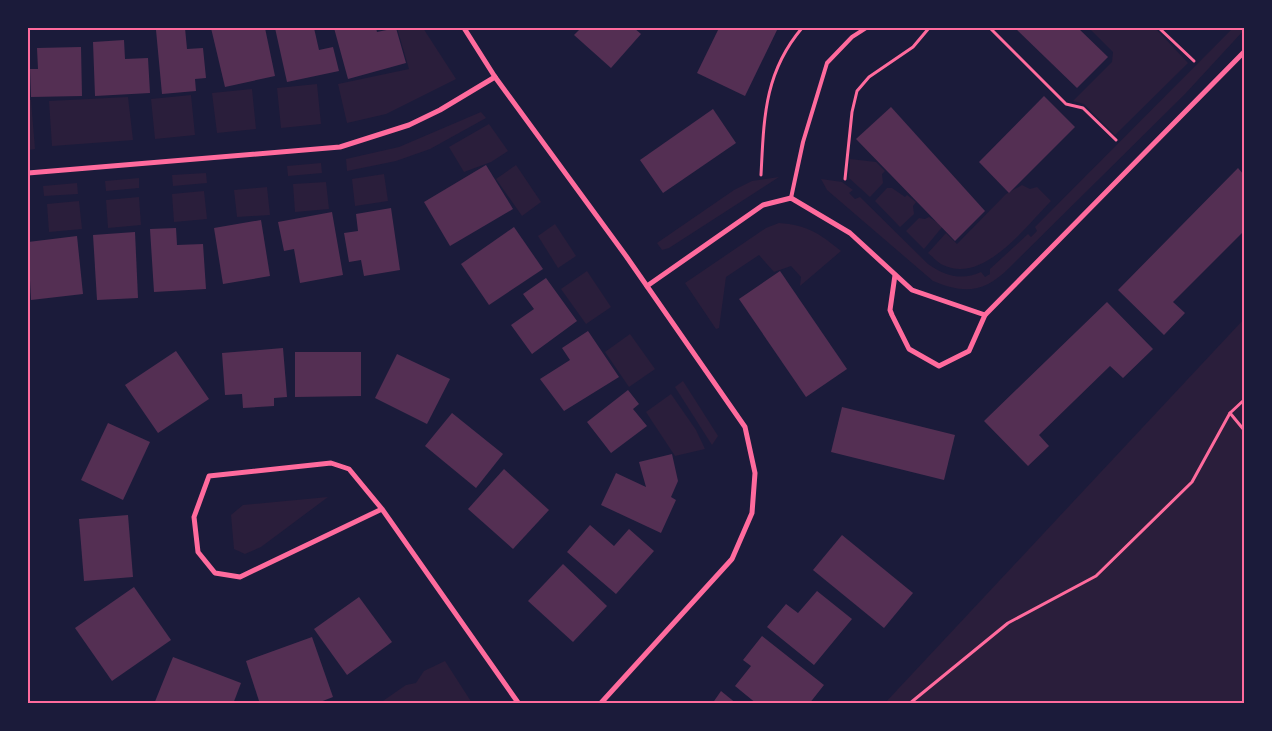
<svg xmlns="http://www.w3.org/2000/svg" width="1272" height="731" viewBox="0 0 1272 731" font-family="'DejaVu Sans',sans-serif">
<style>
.green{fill:#2a1e3b}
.building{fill:#542f53}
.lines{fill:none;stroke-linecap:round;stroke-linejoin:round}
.path{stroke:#ff6b9d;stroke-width:3}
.service{stroke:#ff6b9d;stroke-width:4}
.minor{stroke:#ff6b9d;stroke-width:5}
.neatline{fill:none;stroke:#ff6b9d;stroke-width:2}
</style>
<rect width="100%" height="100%" fill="#1b1b3a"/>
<g class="green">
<path d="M397 28H423L456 79 386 114 347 123 338 84 409 69Z"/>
<path d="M1093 28H1155L1188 63 1115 135 1084 104 1073 101 1112 62 1113 52 1091 30Z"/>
<path d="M1233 28H1242L1244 30 1185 94 1009 268C984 293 964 294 933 281L827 190 821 179 842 182 853 190 849 193 855 199 860 197 928 264C945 276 962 281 981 272L985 277 990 274V269L1028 234 1031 237 1037 231 1035 227Z"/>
<path d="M317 84 321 124 281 128 277 88Z"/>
<path d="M252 89 256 129 217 133 212 93Z"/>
<path d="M191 95 195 135 155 139 151 99Z"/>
<path d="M128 97 133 140 52 146 49 101Z"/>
<path d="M28 100H31L35 149 28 150Z"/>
<path d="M481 112 486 118 430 149 396 161 347 171 346 159 399 147Z"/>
<path d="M489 124 508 151 491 162 464 172 449 147Z"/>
<path d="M850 159 876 162 885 171 882 174 883 183 870 197 849 178Z"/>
<path d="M321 163 322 173 288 176 287 166Z"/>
<path d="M516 165 541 202 522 216 496 179Z"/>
<path d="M206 173 207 183 173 186 172 175Z"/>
<path d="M384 174 388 201 355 206 352 179Z"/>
<path d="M779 177 669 248 662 250 657 243 734 190 752 181Z"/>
<path d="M139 178V188L106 191 105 181Z"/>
<path d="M326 182 329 209 295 212 293 184Z"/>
<path d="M77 183 78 194 44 196 43 186Z"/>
<path d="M1022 185 1030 189 1037 187 1051 201C1026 226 983 285 943 265 938 263 933 257 928 253L946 233 957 244 1006 194Z"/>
<path d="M267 187 270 215 237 217 234 190Z"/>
<path d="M887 188H892L905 197 907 195 916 202 913 206 914 214 900 227 875 201Z"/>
<path d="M204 191 207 219 174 222 172 194Z"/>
<path d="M139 197 141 225 108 228 106 200Z"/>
<path d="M79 201 82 229 49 232 47 204Z"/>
<path d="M929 217 943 226 924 249 906 231 919 218 925 219Z"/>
<path d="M779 223C807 225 819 233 841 251L800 286 801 277 791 266 774 272 759 255 726 277 719 328 716 329 685 283 766 228Z"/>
<path d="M555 224 576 256 558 268 538 236Z"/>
<path d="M587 271 611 307 586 324 561 289Z"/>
<path d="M1244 319V703H885Z"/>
<path d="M630 334 655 369 629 387 605 352Z"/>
<path d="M683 381 718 436 712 445 675 387Z"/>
<path d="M671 394 696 430 705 449 675 456 646 412Z"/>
<path d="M328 497 261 547 245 554 234 549 231 515 243 505Z"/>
<path d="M445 661 472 703H380L406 685 416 683 424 671Z"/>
</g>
<g class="building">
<path d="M185 28 187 49 203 48 206 78 195 79 196 91 162 94 156 30Z"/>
<path d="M211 28H265L275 76 225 87Z"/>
<path d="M275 28H314L319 50 333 47 339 71 287 82Z"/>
<path d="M334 28H376L377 32 396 28 406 63 348 79Z"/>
<path d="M581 28H634L641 34 611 68 574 35Z"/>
<path d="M719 28H778L745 96 697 73Z"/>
<path d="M1015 28H1078L1108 57 1077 88Z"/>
<path d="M124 40 125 59 148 58 150 93 95 96 93 42Z"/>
<path d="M81 47 82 96 31 97 30 69H38L37 48Z"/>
<path d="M1044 96 1075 127 1009 193 979 162Z"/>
<path d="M891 107 985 211 955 241 856 139Z"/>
<path d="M713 109 736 143 663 193 640 160Z"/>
<path d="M486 165 513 209 450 246 424 202Z"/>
<path d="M1238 168 1244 175V233L1243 232 1173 302 1185 313 1164 335 1118 290Z"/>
<path d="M391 208 400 270 364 276 361 260 349 262 344 233 358 231 356 214Z"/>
<path d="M332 212 343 275 300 283 294 249 284 251 278 222Z"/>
<path d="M261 220 270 276 223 284 214 228Z"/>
<path d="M514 227 543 269 489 305 461 264Z"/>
<path d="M176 228 177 245 203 244 206 289 154 292 150 229Z"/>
<path d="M135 232 138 298 97 300 93 235Z"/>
<path d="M77 236 83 294 31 300 28 242Z"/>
<path d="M780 271 847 369 806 397 739 299Z"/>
<path d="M546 278 577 321 532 354 511 325 534 309 523 294Z"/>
<path d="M1107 302 1153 349 1123 378 1110 366 1039 435 1049 446 1028 466 984 421Z"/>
<path d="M588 331 619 377 564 411 540 379 570 360 562 348Z"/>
<path d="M283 348 287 397 274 398V406L243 408 242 394 225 395 222 353Z"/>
<path d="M176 351 209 399 158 433 125 385Z"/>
<path d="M295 352H361V396L295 397Z"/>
<path d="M397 354 450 379 427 424 375 398Z"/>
<path d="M628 390 639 404 633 409 647 426 611 453 587 422Z"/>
<path d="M842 407 955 435 944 480 831 452Z"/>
<path d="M452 413 503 454 476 488 425 446Z"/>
<path d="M108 423 150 442 123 500 81 480Z"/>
<path d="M672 454 678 481 671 497 676 500 661 533 601 505 616 473 646 487 639 462Z"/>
<path d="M504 469 549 510 513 549 468 509Z"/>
<path d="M128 515 133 577 84 581 79 519Z"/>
<path d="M590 525 614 546 629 529 654 551 616 594 567 552Z"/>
<path d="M842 535 913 593 884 628 813 570Z"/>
<path d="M563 564 607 606 573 642 528 601Z"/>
<path d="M134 587 171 640 112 681 75 628Z"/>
<path d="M817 591 852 619 814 665 767 627 786 604 798 613Z"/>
<path d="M359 597 392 642 347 675 314 629Z"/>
<path d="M762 636 824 685 809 704H757L735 686 751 666 743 660Z"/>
<path d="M312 637 333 697 315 704H260L246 661Z"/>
<path d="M173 657 241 683 233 704H154Z"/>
<path d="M721 691 737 704H712Z"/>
</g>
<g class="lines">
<g class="path">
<path d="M990 28 1066 104 1083 108 1116 140"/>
<path d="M1159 28 1194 61"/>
<path d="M761 175C764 118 764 73 802 28"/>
<path d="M845 179 852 112 857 91 869 77 913 47 929 28"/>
<path d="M1230 413 1244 430"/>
<path d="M909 704 1008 623 1096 576 1192 482 1230 413 1244 400"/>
</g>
<path class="service" d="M791 198 803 142 827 63 852 37 866 28"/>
<g class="minor">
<path d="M464 28 495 77 626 256 745 427 755 473 752 513 732 559 600 704"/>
<path d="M28 173 340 147 409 125 440 110 495 77"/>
<path d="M895 275 890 310 892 315 909 349 939 366 969 351 985 315"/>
<path d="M647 286 763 205 791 198 850 233 912 290 985 315 1244 52"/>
<path d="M382 509 240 577 215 573 198 552 194 517 209 476 331 463 349 469 382 509 519 704"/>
</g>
</g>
<rect width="1272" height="731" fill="none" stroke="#1b1b3a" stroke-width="58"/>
<rect x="29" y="29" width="1214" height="673" class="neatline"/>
</svg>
